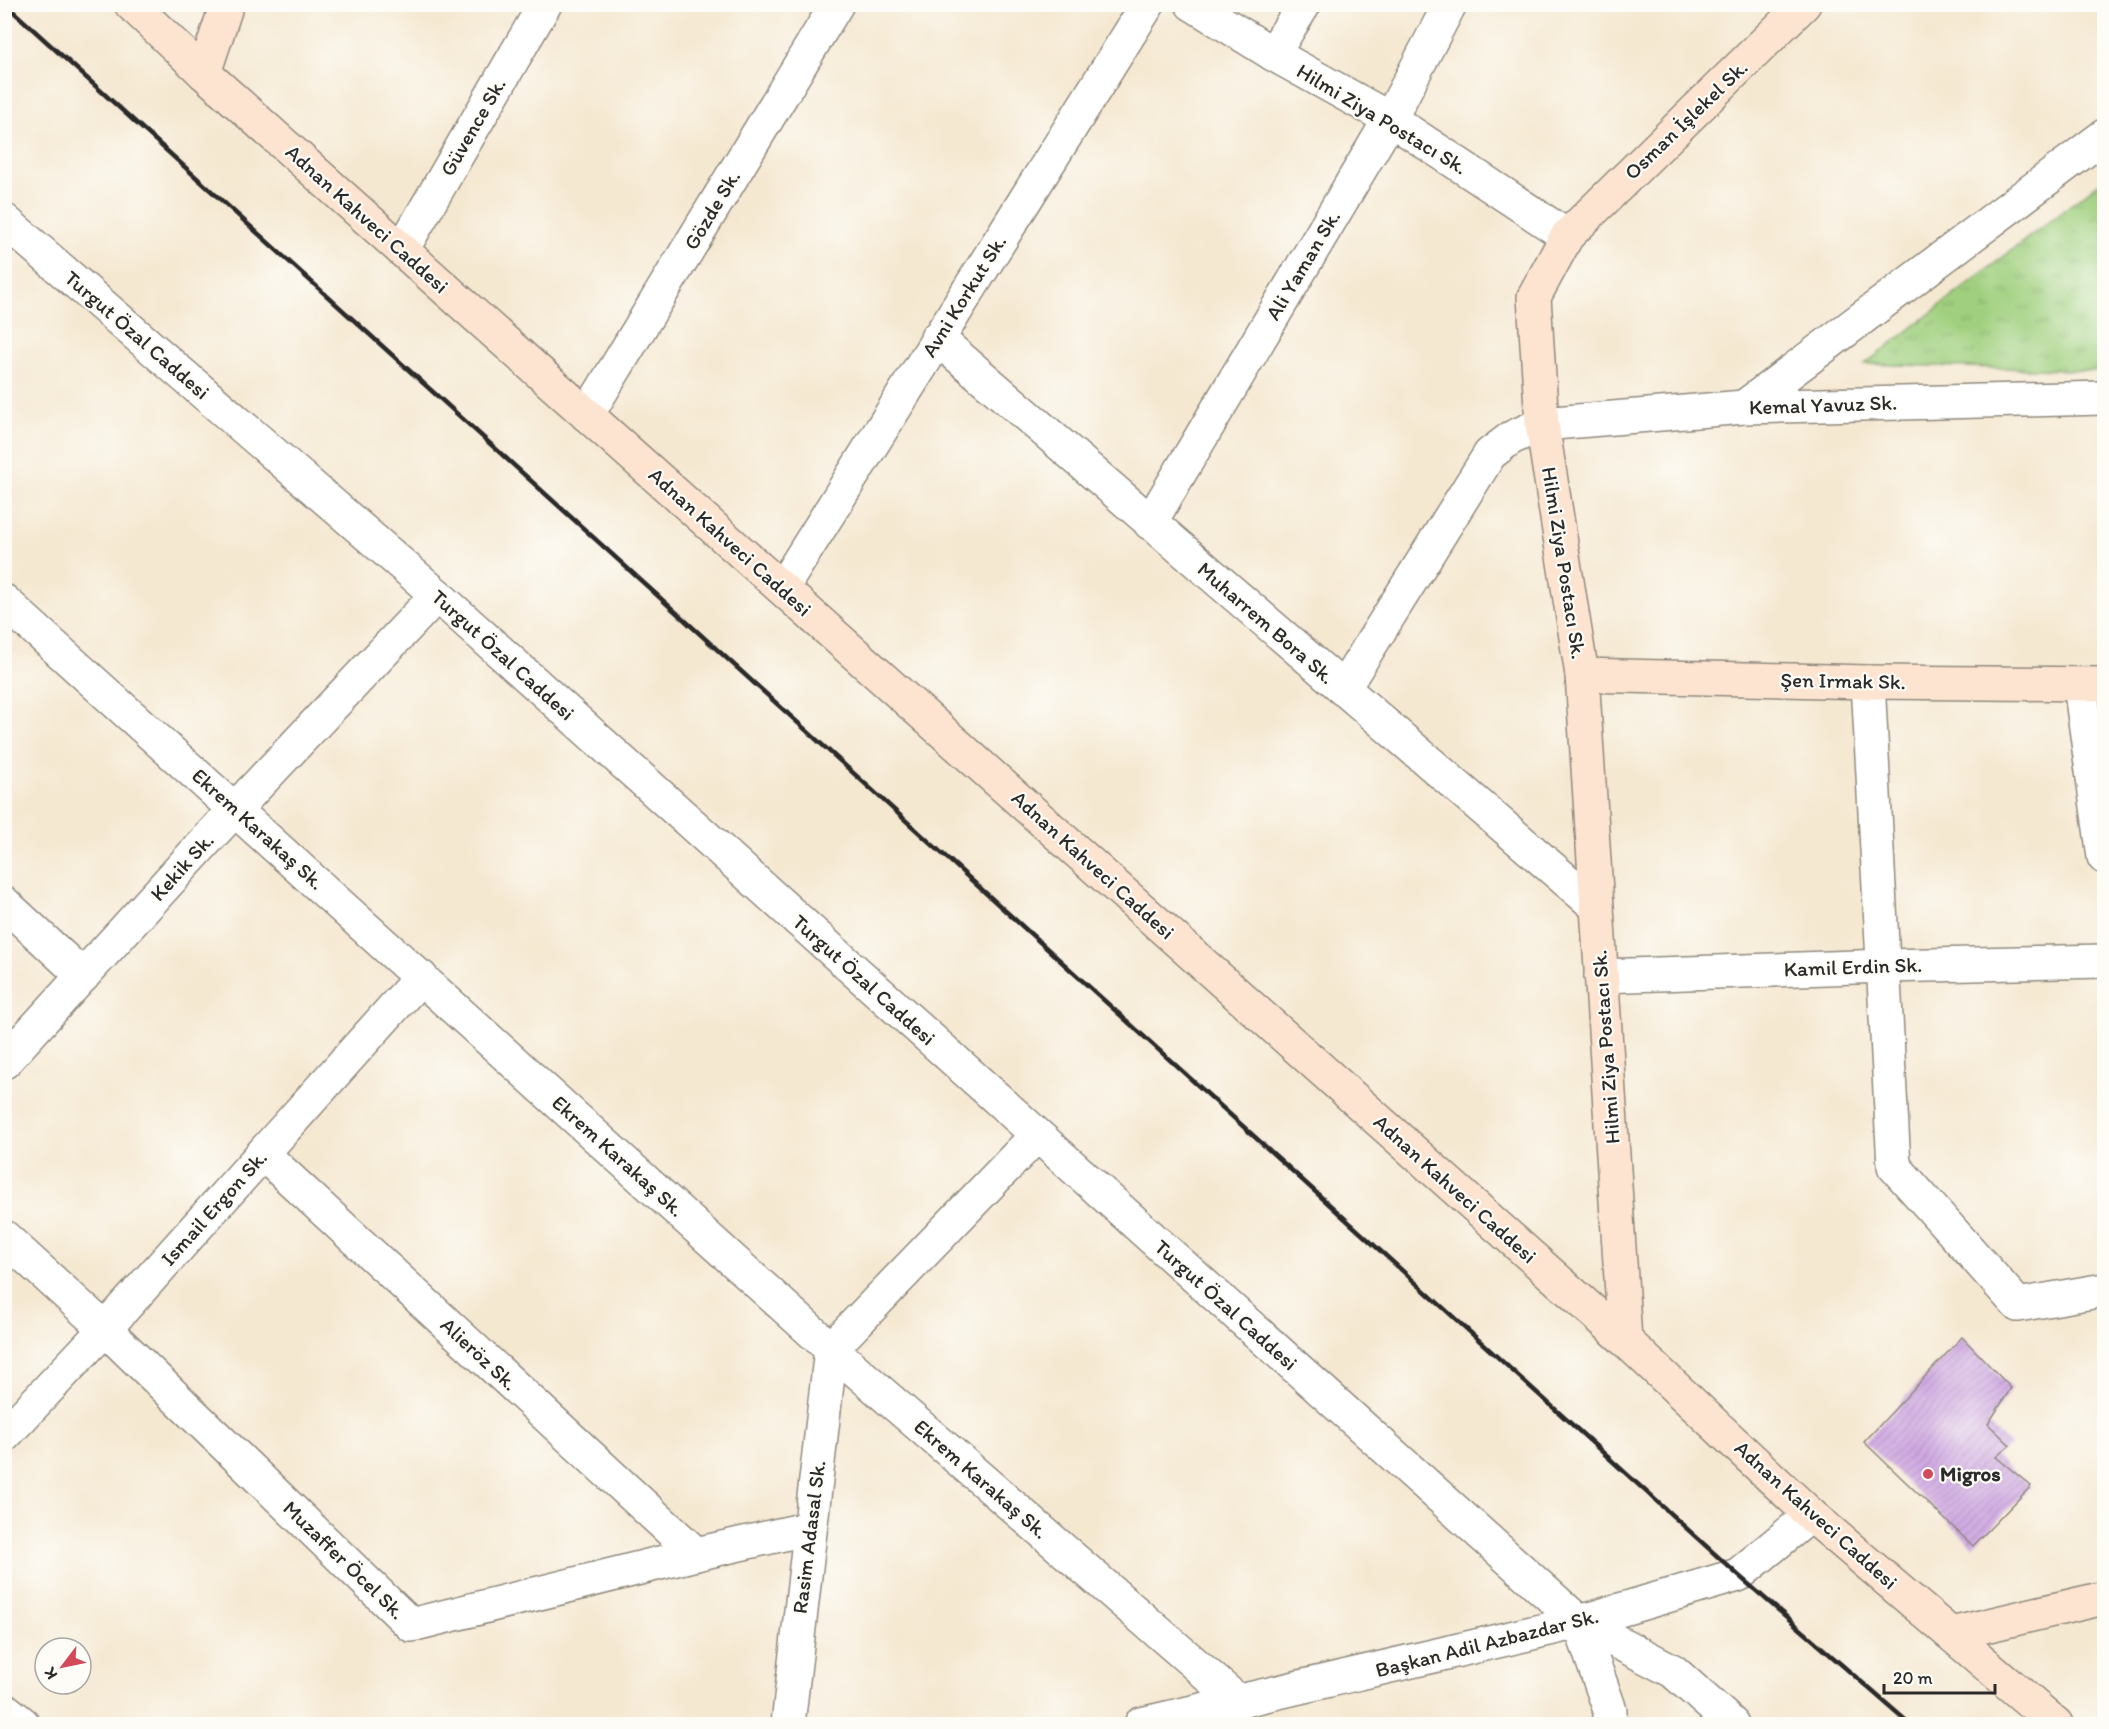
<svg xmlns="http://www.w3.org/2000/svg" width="2109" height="1729" viewBox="0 0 2109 1729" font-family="Itim,sans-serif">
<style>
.park{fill:url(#park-tufts);stroke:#667e55;stroke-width:1.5}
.building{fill:url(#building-hatch)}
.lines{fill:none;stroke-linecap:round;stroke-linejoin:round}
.minor-casing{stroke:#908a7e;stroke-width:36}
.tertiary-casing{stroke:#908a7e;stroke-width:36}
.secondary-casing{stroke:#908a7e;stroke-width:36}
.minor{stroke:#fff;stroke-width:33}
.tertiary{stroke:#fff;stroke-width:33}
.secondary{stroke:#fde4d1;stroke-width:33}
.rail{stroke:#2b2b2b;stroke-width:4.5}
.poi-dot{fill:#d1495b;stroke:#fdfcf7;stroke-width:2}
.labels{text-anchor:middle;stroke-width:4.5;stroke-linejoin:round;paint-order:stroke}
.street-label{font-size:21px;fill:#2b2b2b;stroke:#fdfcf7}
.poi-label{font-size:21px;font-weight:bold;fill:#2b2b2b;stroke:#fdfcf7;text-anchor:start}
</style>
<defs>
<pattern id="park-tufts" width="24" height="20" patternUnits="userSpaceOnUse" patternTransform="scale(1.5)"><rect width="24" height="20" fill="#a0d07f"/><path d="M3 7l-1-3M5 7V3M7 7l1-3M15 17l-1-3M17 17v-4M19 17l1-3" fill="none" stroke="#8ab36e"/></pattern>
<pattern id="building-hatch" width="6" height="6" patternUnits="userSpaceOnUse" patternTransform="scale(1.5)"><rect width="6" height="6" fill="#cb9fe1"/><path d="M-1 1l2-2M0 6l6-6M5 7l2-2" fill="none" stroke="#a582b7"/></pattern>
</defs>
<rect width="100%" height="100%" fill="#fdfcf7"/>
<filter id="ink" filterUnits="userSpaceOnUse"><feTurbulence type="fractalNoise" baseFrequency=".0167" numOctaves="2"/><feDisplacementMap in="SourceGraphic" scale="12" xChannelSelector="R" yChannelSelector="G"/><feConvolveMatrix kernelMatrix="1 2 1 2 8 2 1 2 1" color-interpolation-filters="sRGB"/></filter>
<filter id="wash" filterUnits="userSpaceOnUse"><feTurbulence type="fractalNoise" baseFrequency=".008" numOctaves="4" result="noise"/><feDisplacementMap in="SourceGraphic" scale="24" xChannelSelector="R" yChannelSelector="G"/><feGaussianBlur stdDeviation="1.35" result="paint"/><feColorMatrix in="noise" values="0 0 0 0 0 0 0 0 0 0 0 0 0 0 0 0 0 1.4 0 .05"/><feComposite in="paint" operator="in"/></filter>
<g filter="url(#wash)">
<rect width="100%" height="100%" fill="#f5e8d1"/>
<path class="park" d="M2104 179V371L1865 364Z"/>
<g id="blocks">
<path class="building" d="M1962 1337 2011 1388 1988 1424 2010 1445 1996 1457 2031 1486 1973 1546 1864 1442Z"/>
</g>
</g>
<g filter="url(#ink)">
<use href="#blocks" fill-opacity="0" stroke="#908a7e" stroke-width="1.5"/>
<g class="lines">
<g class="minor-casing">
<g id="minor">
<path d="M1192 4 1273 54 1390 119 1567 236"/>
<path d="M1273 54 1304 4"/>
<path d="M402 250 545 4"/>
<path d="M937 338 1597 907"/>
<path d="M1744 407 2104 136"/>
<path d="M587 415 837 4"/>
<path d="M1150 523 1390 119 1450 4"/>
<path d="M782 588 1148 4"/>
<path d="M4 601 831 1349 1239 1702"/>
<path d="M1868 682 1894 1166 2018 1305 2104 1290"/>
<path d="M2080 685 2104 857"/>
<path d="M1343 689 1490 454 1511 438 1542 424 1744 407 2104 398"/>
<path d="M4 903 83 976"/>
<path d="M1601 976 1884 966 2104 961"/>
<path d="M4 1062 235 809 437 595"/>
<path d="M263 1154 696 1554"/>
<path d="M4 1237 105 1329 411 1625 696 1554 810 1528"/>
<path d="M4 1436 105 1329 421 977"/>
<path d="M1579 1622 1610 1710 1608 1724"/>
<path d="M4 1709 23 1724"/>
<path d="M788 1724 831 1349 1037 1135"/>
<path d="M1141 1724 1579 1622 1738 1575 1811 1515"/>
</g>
</g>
<g class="tertiary-casing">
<path id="tertiary" d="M4 220 437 595 1579 1622 1673 1671 1732 1724"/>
</g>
<g class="secondary-casing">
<g id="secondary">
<path d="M131 4 204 73 402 250 1625 1340 1811 1515 2056 1724"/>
<path d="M204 73 227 4"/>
<path d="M1582 675 1868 682 2104 684"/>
<path d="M1625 1340 1582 675 1542 424 1534 297 1567 236 1804 4"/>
<path d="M1951 1634 2104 1598"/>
</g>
</g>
<use href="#minor" class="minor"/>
<use href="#tertiary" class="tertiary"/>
<use href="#secondary" class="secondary"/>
<path class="rail" d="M5 4 1738 1575 1910 1724"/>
</g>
</g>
<circle class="poi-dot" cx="1928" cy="1474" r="6"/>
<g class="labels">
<g class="street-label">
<text transform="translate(1382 119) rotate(31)" y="7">Hilmi Ziya Postacı Sk.</text>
<text transform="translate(1686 120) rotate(-44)" y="7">Osman İşlekel Sk.</text>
<text transform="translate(473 127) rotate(-60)" y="7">Güvence Sk.</text>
<text transform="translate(712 210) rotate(-59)" y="7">Gözde Sk.</text>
<text transform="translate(367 219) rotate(42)" y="7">Adnan Kahveci Caddesi</text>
<text transform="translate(1303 265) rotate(-59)" y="7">Ali Yaman Sk.</text>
<text transform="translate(964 296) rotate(-58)" y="7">Avni Korkut Sk.</text>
<text transform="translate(137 335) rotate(41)" y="7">Turgut Özal Caddesi</text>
<text transform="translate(1823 405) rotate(-2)" y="7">Kemal Yavuz Sk.</text>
<text transform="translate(730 542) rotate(42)" y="7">Adnan Kahveci Caddesi</text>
<text transform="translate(1564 563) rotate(81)" y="7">Hilmi Ziya Postacı Sk.</text>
<text transform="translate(1266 623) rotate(41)" y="7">Muharrem Bora Sk.</text>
<text transform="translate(503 655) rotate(42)" y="7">Turgut Özal Caddesi</text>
<text transform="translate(1843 681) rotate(1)" y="7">Şen Irmak Sk.</text>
<text transform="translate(258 829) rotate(42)" y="7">Ekrem Karakaş Sk.</text>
<text transform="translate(1093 865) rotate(42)" y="7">Adnan Kahveci Caddesi</text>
<text transform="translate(182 867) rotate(-48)" y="7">Kekik Sk.</text>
<text transform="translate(1853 967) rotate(-2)" y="7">Kamil Erdin Sk.</text>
<text transform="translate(864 980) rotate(42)" y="7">Turgut Özal Caddesi</text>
<text transform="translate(1606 1047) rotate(-94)" y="7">Hilmi Ziya Postacı Sk.</text>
<text transform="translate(618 1156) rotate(42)" y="7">Ekrem Karakaş Sk.</text>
<text transform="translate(1455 1189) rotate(42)" y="7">Adnan Kahveci Caddesi</text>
<text transform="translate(214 1208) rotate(-48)" y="7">Ismail Ergon Sk.</text>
<text transform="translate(1226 1305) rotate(42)" y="7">Turgut Özal Caddesi</text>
<text transform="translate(479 1354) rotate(43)" y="7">Alieröz Sk.</text>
<text transform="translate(981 1479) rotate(41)" y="7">Ekrem Karakaş Sk.</text>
<text transform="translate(1816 1515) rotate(42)" y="7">Adnan Kahveci Caddesi</text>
<text transform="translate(809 1537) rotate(-83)" y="7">Rasim Adasal Sk.</text>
<text transform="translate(344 1560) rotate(44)" y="7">Muzaffer Öcel Sk.</text>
<text transform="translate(1487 1643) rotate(-14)" y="7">Başkan Adil Azbazdar Sk.</text>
</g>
<g class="poi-label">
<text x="1940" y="1481">Migros</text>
</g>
</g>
<rect width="2109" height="1729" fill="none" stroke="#fdfcf7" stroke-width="24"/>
<g transform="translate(63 1666) rotate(238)"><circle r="28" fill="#fdfcf7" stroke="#a9a8a5" stroke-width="1.5"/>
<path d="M0-4.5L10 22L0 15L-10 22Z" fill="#d1495b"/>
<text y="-9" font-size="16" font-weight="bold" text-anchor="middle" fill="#2b2b2b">K</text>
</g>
<path d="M1884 1684v9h111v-9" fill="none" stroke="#2b2b2b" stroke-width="3"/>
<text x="1893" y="1684" font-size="18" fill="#2b2b2b" stroke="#fdfcf7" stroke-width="4.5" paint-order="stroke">20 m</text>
</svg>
